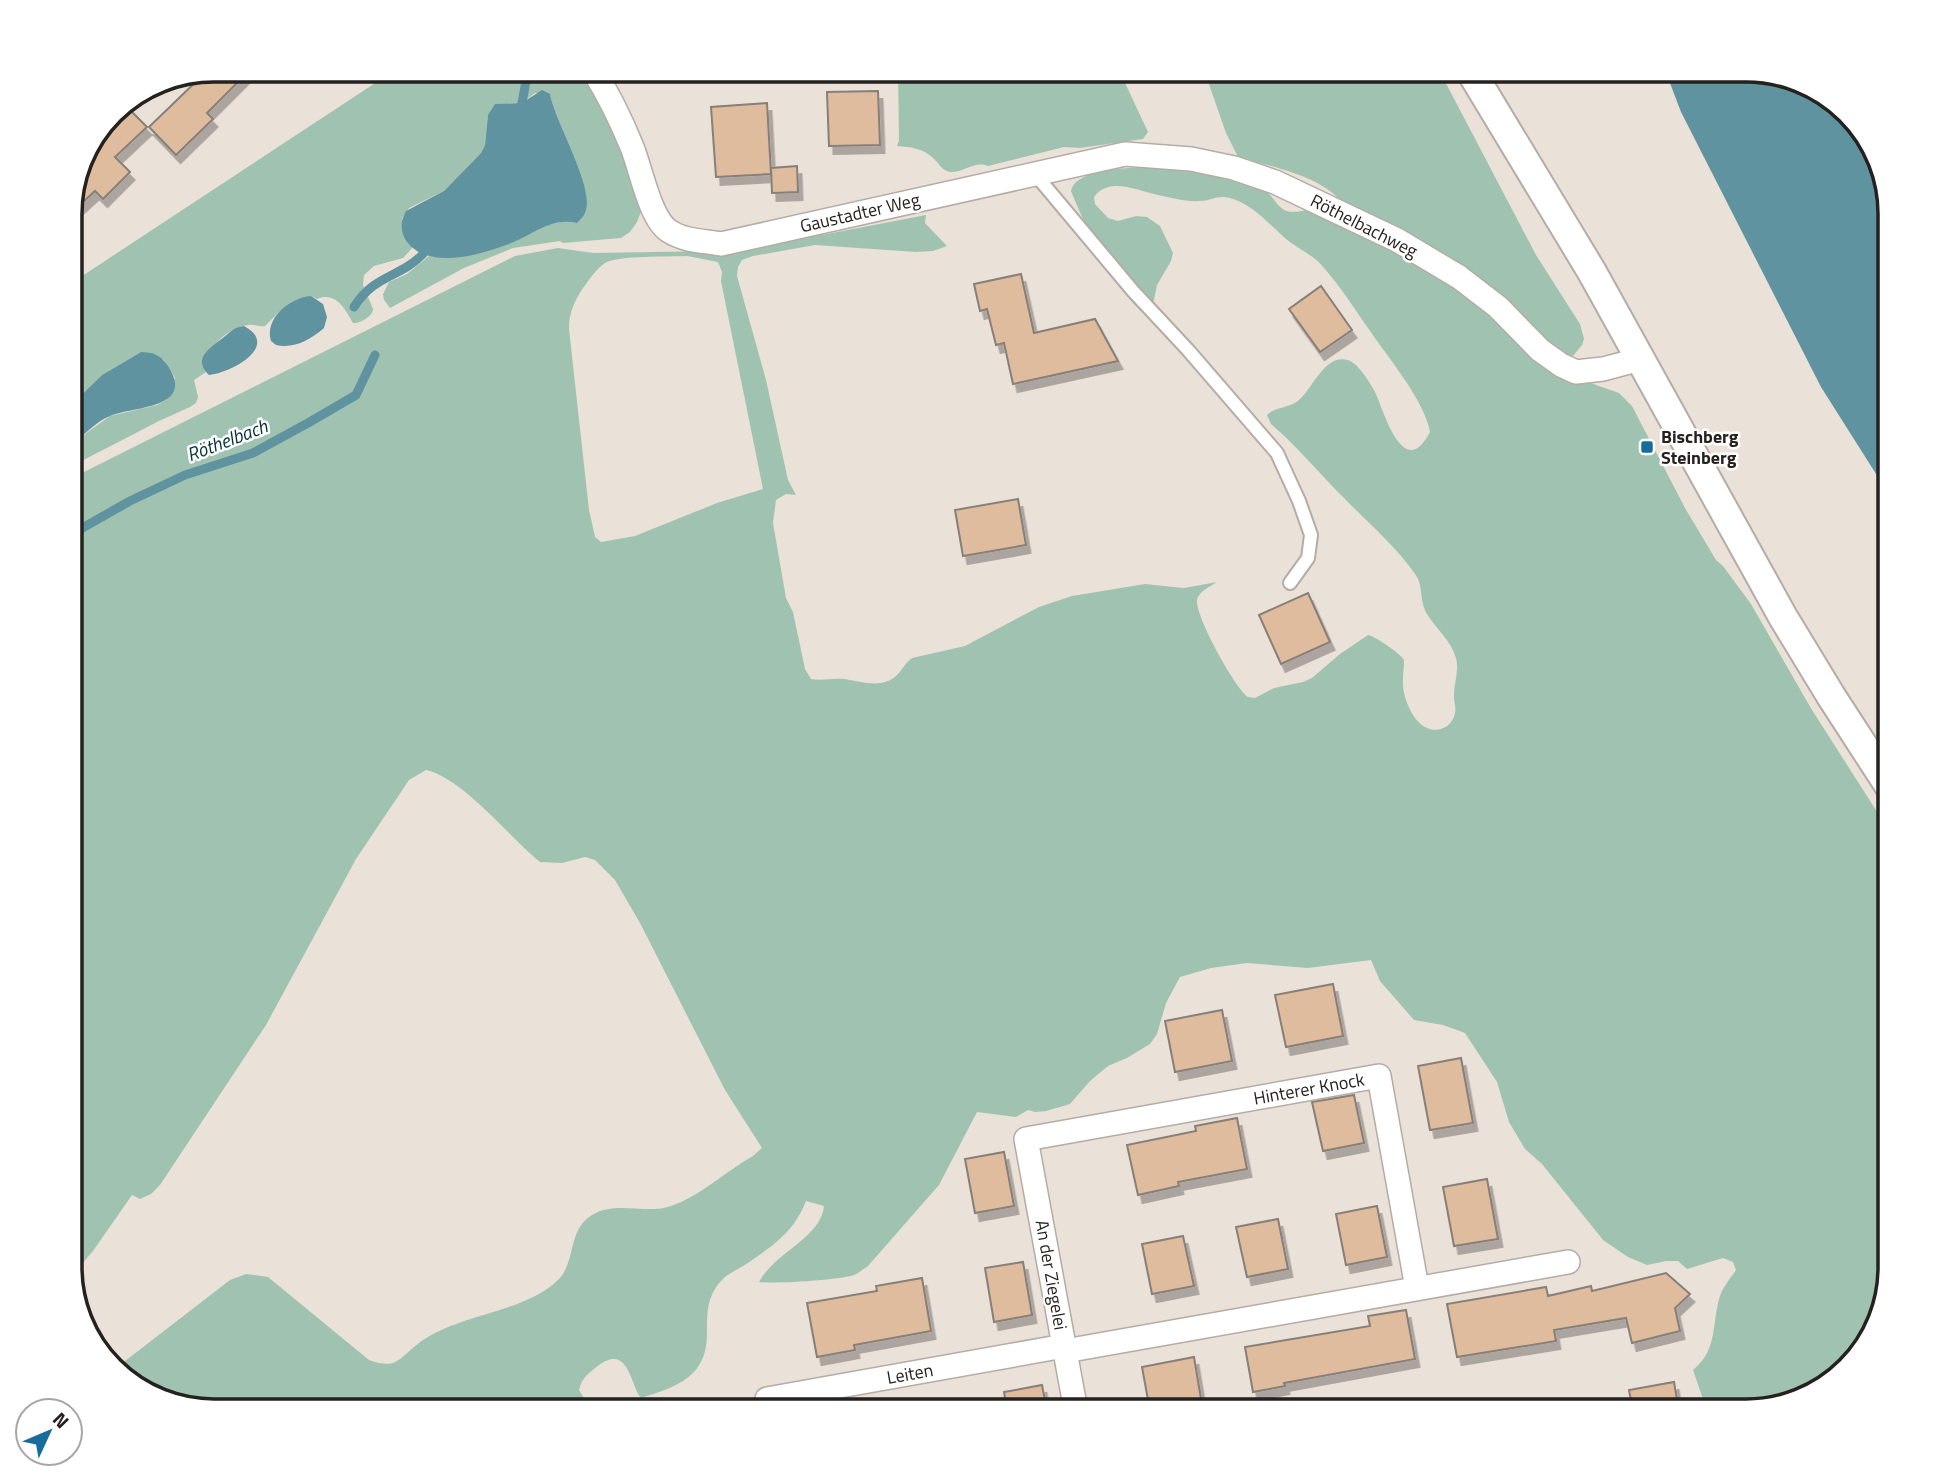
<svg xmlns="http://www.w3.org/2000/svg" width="1960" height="1481" viewBox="0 0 1960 1481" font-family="'Titillium Web',sans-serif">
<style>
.green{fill:#a0c3b1;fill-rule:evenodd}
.water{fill:#6093a0}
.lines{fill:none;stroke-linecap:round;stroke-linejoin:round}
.stream{stroke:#6093a0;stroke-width:9}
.building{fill:#e0bc9e;stroke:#877f78;stroke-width:2;filter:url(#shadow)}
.service-casing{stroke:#b4aca5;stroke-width:16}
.minor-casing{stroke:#b4aca5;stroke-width:26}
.tertiary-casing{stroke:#b4aca5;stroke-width:32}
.service{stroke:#fff;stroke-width:12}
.minor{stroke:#fff;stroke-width:23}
.tertiary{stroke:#fff;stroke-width:28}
.poi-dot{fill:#176c9c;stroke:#fff;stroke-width:2.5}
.labels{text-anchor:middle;stroke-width:5;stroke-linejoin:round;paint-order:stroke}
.street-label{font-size:18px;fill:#25211f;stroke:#fff}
.poi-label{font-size:18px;font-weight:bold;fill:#25211f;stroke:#fff;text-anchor:start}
.water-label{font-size:19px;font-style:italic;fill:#00313b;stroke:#fff}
.rim{fill:none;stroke:#25211f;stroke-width:3.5}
</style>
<defs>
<filter id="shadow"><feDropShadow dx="4.5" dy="8" stdDeviation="0" flood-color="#0004"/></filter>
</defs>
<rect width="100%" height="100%" fill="#eae1d9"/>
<g class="green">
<path d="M395 70H583L624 146 642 209 637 222 630 232 621 238 563 243 560 241 513 248 464 268 390 308 384 300 383 294 389 282 407 274 429 256 458 257 497 248 548 224 566 221 585 213C594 184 557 127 550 94L535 93 522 103H509L488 115 485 145 481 153 444 191 409 208 402 218 408 243 413 247 403 258 374 266 364 275 363 285 373 309C373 316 360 324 353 323 345 309 336 291 317 299L311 296 278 313 265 326C258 327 255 324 248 325 226 328 211 346 202 365L206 372 194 380 198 397 196 403 190 407 159 421 70 467V445L110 416 157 405 166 400 175 378 164 360 141 352 102 375 70 406V284Z"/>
<path d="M898 70H1119L1148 132 1143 139 1080 148 1064 147 988 166C975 160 963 173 950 172 941 170 939 163 933 158 923 148 910 147 897 146L899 141Z"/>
<path d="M1204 70H1439L1536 255 1580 324 1584 339 1582 345 1573 356 1561 353 1582 380 1619 393 1632 406 1685 508 1716 560 1723 566 1751 604 1812 710 1890 832V1268L1860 1355 1809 1396 1746 1411H1707L1693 1370C1717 1351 1712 1326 1719 1299 1722 1288 1730 1279 1736 1270L1733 1262 1723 1258 1687 1269 1678 1261H1666L1647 1265 1628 1257 1603 1240 1542 1164 1525 1149 1509 1122 1497 1082 1465 1033 1443 1025 1414 1020 1380 981 1371 960 1308 968 1247 963 1211 968 1180 977 1166 1003 1157 1034 1150 1044 1127 1058 1108 1066 1090 1081 1070 1104 1046 1111 1035 1112 1028 1110 1016 1117 977 1112 939 1185 868 1266C863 1269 859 1273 854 1275 840 1280 775 1284 759 1282 775 1252 821 1238 824 1206L806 1201C793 1234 771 1247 743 1266 735 1271 727 1274 721 1281 707 1296 707 1313 707 1332 708 1376 678 1387 641 1398 630 1385 629 1344 599 1365 589 1373 582 1377 579 1390L585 1400 610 1411H213L126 1381 116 1368 230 1280 246 1274 268 1277 369 1360C397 1370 398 1359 419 1343 459 1313 526 1313 559 1279 576 1261 568 1229 592 1215 616 1200 646 1215 671 1206 699 1197 726 1171 753 1156L762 1148 725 1090 640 923 615 880 595 860 585 857 562 863 540 862C509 837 463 778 426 770L409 780 356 859 266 1025 160 1185 151 1194 140 1199 132 1195 93 1251 71 1277 70 479 515 256 558 248 593 253 714 251 827 234 926 215 925 223 947 246 933 251 916 252 815 245 753 256 742 260 738 267 737 276 766 380 788 480 796 495 786 494 776 500 773 523 786 598 793 612 805 669 811 679C822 681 833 678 844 679 862 682 883 689 897 675 903 669 905 663 912 658L965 646 1039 607 1072 596 1145 584 1184 588 1217 582C1211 586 1198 592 1197 600 1195 616 1235 688 1248 697L1255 698 1274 688 1303 682 1312 678 1340 654 1368 635C1375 636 1401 654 1404 660 1404 673 1401 683 1405 697 1408 707 1415 722 1425 727 1442 736 1458 722 1455 705 1451 689 1460 674 1456 658 1450 639 1437 630 1427 614 1419 601 1424 586 1415 574 1395 545 1366 521 1342 496 1318 472 1296 445 1271 424L1267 415C1276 406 1290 409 1300 399 1312 389 1325 354 1347 360 1358 362 1370 383 1375 392 1383 408 1403 484 1430 432 1425 401 1386 355 1368 328 1354 308 1340 286 1324 268 1314 255 1298 249 1286 239 1270 225 1256 208 1236 200 1220 193 1215 200 1200 201 1187 202 1171 198 1158 195 1137 191 1110 176 1094 197L1095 204 1108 218 1118 221 1136 216 1147 217 1160 226 1173 253 1171 261 1157 285 1151 314 1147 316C1115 292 1086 228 1071 191 1077 157 1202 167 1229 175 1240 179 1260 184 1268 193 1275 199 1278 208 1287 211 1299 215 1327 204 1340 200 1316 174 1271 167 1238 157L1226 133ZM687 256 718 262 722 272 721 281 763 489 717 503 635 536 601 542 595 537 589 510 569 329C569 312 574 302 583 288 589 280 596 269 605 263 619 255 669 257 687 256Z"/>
</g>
<g class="water">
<path d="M1665 70H1747L1834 100 1875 151 1890 214V496L1821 387 1681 112Z"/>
<path d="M542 90 550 94C556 124 593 184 586 210 585 215 581 219 577 223 551 217 534 234 511 243 482 254 430 271 407 242 400 232 400 221 406 211L444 191 481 153 485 145 488 115 495 104 522 103Z"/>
<path d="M311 296 323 304 327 317 324 328C310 340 294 349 276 345L271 341C264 319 289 298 311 296Z"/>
<path d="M244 326C281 346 231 373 209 375 193 360 207 350 220 340 229 334 232 327 244 326Z"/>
<path d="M141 352C153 352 161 355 168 366 196 409 134 406 110 416 95 422 84 436 70 445V406L102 375Z"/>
</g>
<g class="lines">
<g class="stream">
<path d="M522 103 528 70"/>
<path d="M354 307C375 274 400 278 423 254"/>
<path d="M70 535 130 501 185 475 253 453 308 423 356 395 375 355"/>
</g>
</g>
<g class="building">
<path d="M214 70H250L207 113 213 119 176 155 149 127 206 72Z"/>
<path d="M878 91 880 145 829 146 827 92Z"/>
<path d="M123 103 147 127 115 157 130 172 103 199 95 191 70 214V204L85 151 119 106Z"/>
<path d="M767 103 771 174 716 177 711 107Z"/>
<path d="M797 166 798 192 772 193 771 168Z"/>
<path d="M1021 274 1034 333 1095 319 1118 361 1013 384 1004 343 996 345 987 309 980 311 974 284Z"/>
<path d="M1321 286 1352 330 1320 352 1289 309Z"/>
<path d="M1018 499 1026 545 963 556 955 510Z"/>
<path d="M1308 593 1330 642 1281 664 1259 615Z"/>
<path d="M1333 984 1343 1036 1286 1047 1275 995Z"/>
<path d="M1222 1010 1232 1061 1175 1072 1165 1021Z"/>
<path d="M1461 1058 1473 1123 1430 1130 1418 1066Z"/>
<path d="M1354 1095 1364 1143 1323 1151 1312 1102Z"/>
<path d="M1237 1118 1247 1169 1178 1182 1179 1186 1138 1195 1127 1145 1196 1131 1195 1126Z"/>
<path d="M1004 1152 1014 1206 975 1213 965 1159Z"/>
<path d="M1487 1179 1498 1239 1454 1246 1443 1187Z"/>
<path d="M1377 1206 1387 1257 1346 1265 1336 1214Z"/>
<path d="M1278 1219 1288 1269 1247 1277 1236 1227Z"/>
<path d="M1183 1236 1194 1286 1152 1294 1142 1244Z"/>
<path d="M1023 1262 1032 1315 994 1322 985 1268Z"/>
<path d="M1666 1273 1690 1294 1675 1308 1680 1331 1632 1343 1626 1318 1554 1330 1556 1341 1457 1357 1447 1304 1546 1287 1548 1296 1591 1286 1592 1291Z"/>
<path d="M922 1278 931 1331 854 1345 855 1350 817 1357 807 1303 877 1291 876 1286Z"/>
<path d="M1406 1310 1415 1359 1284 1383 1285 1386 1253 1392 1245 1347 1370 1326 1368 1316Z"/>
<path d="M1194 1357 1203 1411H1150L1142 1367Z"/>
<path d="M1674 1382 1679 1411H1633L1629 1390Z"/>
<path d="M1042 1385 1047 1411H1007L1004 1392Z"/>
</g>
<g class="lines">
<g class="service-casing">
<path id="service" d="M1035 174 1133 291 1188 350 1277 453 1299 501 1311 535 1308 558 1290 583"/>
</g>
<g class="minor-casing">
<g id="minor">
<path d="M593 70C609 95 621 120 632 147 641 169 650 219 669 231 684 241 704 241 721 244L1125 154 1191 159 1234 168 1275 182 1397 240 1459 277 1498 307 1540 350 1561 365 1576 372 1603 369 1641 359"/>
<path d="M1065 1351 1568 1262"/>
<path d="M769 1411 767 1399 1064 1346"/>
<path d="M1076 1411 1026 1139 1379 1076 1417 1288"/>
</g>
</g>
<g class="tertiary-casing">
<path id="tertiary" d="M1470 70 1592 272 1783 617 1831 696 1890 787"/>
</g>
<use href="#service" class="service"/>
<use href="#minor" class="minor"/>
<use href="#tertiary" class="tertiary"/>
</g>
<rect class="poi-dot" x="1640" y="440" width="14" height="14" rx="3.5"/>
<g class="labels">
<g class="street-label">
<text transform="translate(860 213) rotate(-13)" y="6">Gaustadter Weg</text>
<text transform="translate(1364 226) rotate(27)" y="6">Röthelbachweg</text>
<text transform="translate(1309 1089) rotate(-10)" y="6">Hinterer Knock</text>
<text transform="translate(1051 1275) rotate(80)" y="6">An der Ziegelei</text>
<text transform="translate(910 1374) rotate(-10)" y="6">Leiten</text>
</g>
<g class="poi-label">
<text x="1661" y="443">Bischberg<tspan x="1661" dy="21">Steinberg</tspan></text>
</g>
<g class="water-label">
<text transform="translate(227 440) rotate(-21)" y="7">Röthelbach</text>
</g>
</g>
<path d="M0 0H1960V1481H0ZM214 82H1746A132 132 0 0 1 1878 214V1267A132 132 0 0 1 1746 1399H214A132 132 0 0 1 82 1267V214A132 132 0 0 1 214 82Z" fill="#fff" fill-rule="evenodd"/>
<path class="rim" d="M214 82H1746A132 132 0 0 1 1878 214V1267A132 132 0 0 1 1746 1399H214A132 132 0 0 1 82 1267V214A132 132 0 0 1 214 82Z"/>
<g transform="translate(49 1432) rotate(46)"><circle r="33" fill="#ffffff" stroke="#a8a6a5" stroke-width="2"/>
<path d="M0-5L12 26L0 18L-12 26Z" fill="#176c9c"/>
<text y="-10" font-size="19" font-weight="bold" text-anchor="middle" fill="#25211f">N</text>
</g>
</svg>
